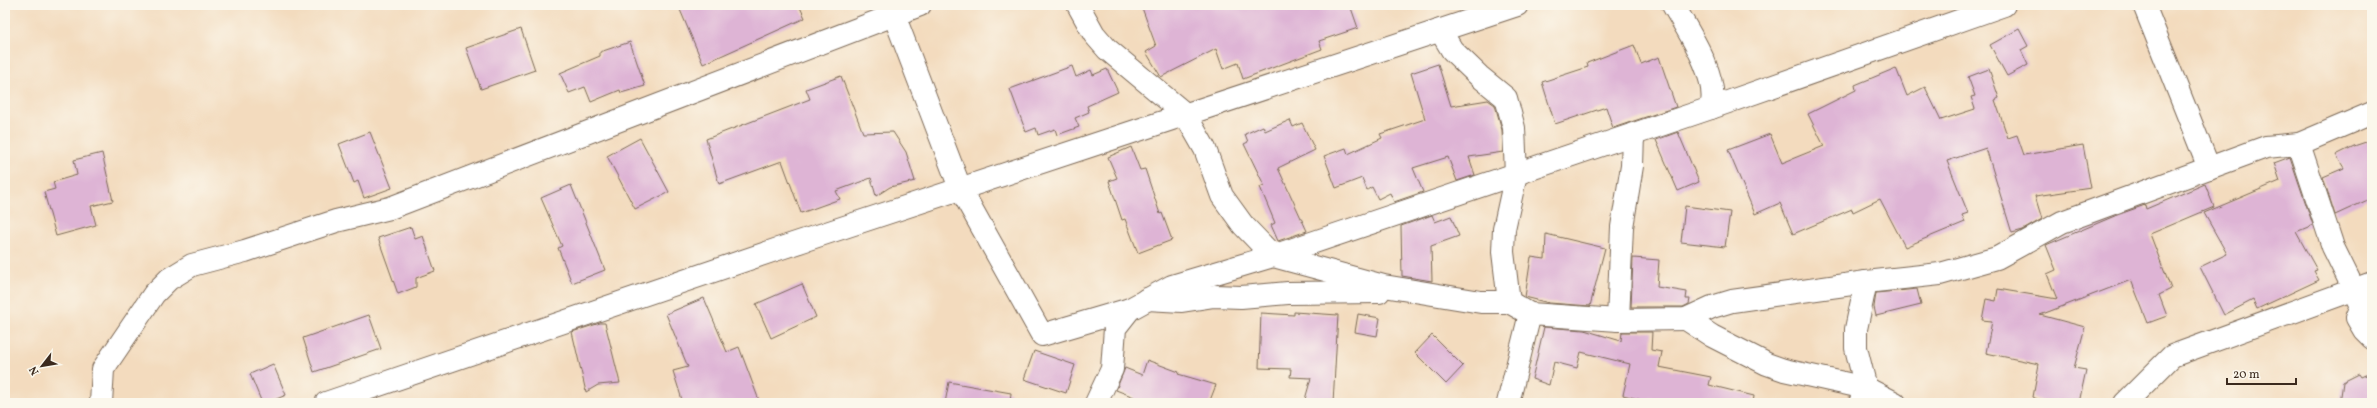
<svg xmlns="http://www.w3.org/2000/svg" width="2377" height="408" viewBox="0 0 2377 408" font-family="Vollkorn,serif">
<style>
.building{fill:#deb4d5}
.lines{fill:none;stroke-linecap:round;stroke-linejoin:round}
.minor-casing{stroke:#7b6856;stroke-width:24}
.minor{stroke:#fff;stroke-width:22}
</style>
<rect width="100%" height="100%" fill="#fbf7ec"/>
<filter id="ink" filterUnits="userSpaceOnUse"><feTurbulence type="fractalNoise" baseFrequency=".025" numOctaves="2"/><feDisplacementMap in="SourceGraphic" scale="8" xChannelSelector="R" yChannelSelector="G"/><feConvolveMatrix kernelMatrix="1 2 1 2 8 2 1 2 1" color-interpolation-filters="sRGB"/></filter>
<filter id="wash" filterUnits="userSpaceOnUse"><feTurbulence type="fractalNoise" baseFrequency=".012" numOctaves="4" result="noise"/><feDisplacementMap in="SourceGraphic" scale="16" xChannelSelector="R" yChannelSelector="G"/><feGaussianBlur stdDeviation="0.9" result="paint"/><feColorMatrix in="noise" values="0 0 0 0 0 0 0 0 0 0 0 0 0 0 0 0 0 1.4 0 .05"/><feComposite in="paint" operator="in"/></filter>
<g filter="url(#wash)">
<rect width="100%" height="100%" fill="#f3dbbe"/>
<g id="blocks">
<g class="building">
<path d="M678 5H799L805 18 703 64Z"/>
<path d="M1141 5H1350L1358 28 1319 41 1322 49 1243 79 1238 63 1223 69 1216 49 1161 77 1146 52 1156 46Z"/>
<path d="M521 29 535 70 481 89 466 48Z"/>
<path d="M2019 29 2028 46 2021 50 2028 65 2007 76 1990 45Z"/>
<path d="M630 42 645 86 621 93 620 90 591 102 585 87 569 93 560 73 600 56V52Z"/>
<path d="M1634 45 1641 64 1659 57 1676 107 1613 128 1606 107 1555 124 1542 82 1588 67 1587 63Z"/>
<path d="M1438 64 1451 106 1488 100 1495 105 1502 130 1503 152 1469 157 1475 175 1457 181 1448 157 1413 168 1423 192 1394 202 1390 193 1378 199 1372 187 1367 190 1362 178 1336 188 1324 156 1346 148 1348 154 1382 138 1380 134 1425 119 1411 73Z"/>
<path d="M1072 66 1076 77 1091 70 1093 75 1107 69 1118 92 1087 106 1089 112 1075 118 1079 127 1057 135 1055 129 1038 135 1036 128 1026 132 1010 89Z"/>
<path d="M1896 68 1907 96 1925 87 1941 120 1975 109 1971 97 1975 96 1968 77 1989 69 1999 98 1995 100 2008 138 2017 135 2024 155 2083 145 2091 188 2035 196 2042 219 2023 230 2012 233 1986 148 1947 161 1968 213 1962 215 1965 222 1905 247 1880 199 1853 212 1852 209 1793 234 1780 203 1755 214 1728 150 1770 134 1782 163 1824 146 1808 114 1856 90 1855 85Z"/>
<path d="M841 76 863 133 893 132 906 152 915 181 890 187 876 196 871 178 836 191 840 199 801 213 782 161 719 184 706 139 810 99 806 89Z"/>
<path d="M1290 120 1293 127 1302 123 1315 150 1278 168 1307 231 1278 241 1271 225 1275 223 1260 187 1264 185 1244 144 1248 142 1245 134 1263 126 1265 131Z"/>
<path d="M370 132 392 188 364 198 358 181 354 183 339 144Z"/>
<path d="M1678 132 1699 182 1678 191 1656 140Z"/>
<path d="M640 138 669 192 635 209 607 156Z"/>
<path d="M2372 140V198L2335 215 2323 177 2344 168 2336 155 2354 146Z"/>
<path d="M1131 147 1140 170 1145 169 1160 214 1162 213 1172 240 1138 253 1125 219 1122 220 1109 181 1117 178 1108 157Z"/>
<path d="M102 153 113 201 91 206 96 225 56 236 44 192 55 189 53 182 77 175 74 160Z"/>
<path d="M2290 157 2313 225 2296 232 2317 270 2314 271 2319 280 2257 309 2253 300 2224 315 2200 267 2227 254 2204 213 2280 181 2274 163Z"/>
<path d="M2205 184 2214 207 2150 234 2171 289 2159 295 2167 316 2148 323 2131 280 2040 315 2085 327 2074 368 2086 370 2079 403H2044L2033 397 2039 364 1986 353 1992 321 1982 320 1986 299 1996 301 1998 289 2057 299 2047 274 2056 270 2046 245 2117 215 2145 205 2146 209Z"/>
<path d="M571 185 605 270 572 283 558 248 562 246 541 198Z"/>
<path d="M1685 206 1730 212 1725 247 1681 242Z"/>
<path d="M1432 215 1435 222 1451 216 1459 236 1431 246 1432 281 1402 276 1401 226Z"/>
<path d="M411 227 415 239 423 236 435 271 416 278V287L398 294 378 238Z"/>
<path d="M1546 234 1605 248 1590 306 1549 303 1525 297 1531 257 1545 259Z"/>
<path d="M1633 258 1659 260 1657 287 1687 292 1686 299H1690L1689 304 1683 307H1631Z"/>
<path d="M802 284 816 317 771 338 756 304Z"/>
<path d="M1917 289 1921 305 1876 316 1874 307 1876 293Z"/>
<path d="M704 298 727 352 739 347 760 403H683L673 371 688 367 666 314Z"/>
<path d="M1294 312 1338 315 1333 403H1304L1311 378 1290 377 1291 369 1259 368 1261 313 1294 315Z"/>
<path d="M1358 314 1380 318 1377 336 1355 332Z"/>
<path d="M369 315 381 349 314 372 303 338Z"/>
<path d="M600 323H605L620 383 598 385 586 392 572 332Z"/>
<path d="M1544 327 1584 330 1621 341 1622 332H1652L1651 350 1662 352 1659 367 1711 377 1709 385 1754 396 1753 403H1653L1623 395 1630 364 1581 352 1577 368 1554 362 1549 385 1532 379Z"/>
<path d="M1432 335 1463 366 1446 384 1415 353Z"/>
<path d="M1034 351 1075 365 1066 393 1024 379Z"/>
<path d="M1147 360 1179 372 1178 374 1216 385 1209 403H1132L1134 397 1116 390 1125 368 1142 375Z"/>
<path d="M273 364 286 395 267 403H262L250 374Z"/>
<path d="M2372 372V403H2340L2343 382 2359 374 2361 377Z"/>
<path d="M949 382 1011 393 1010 403H945Z"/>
</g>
</g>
</g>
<g filter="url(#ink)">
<use href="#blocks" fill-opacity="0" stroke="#7b6856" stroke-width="1"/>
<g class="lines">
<g class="minor-casing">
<g id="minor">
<path d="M1078 5 1094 34 1107 49 1185 114 1205 149 1222 196 1243 225 1273 256 1384 286 1481 302H1509L1530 314 1618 320 1686 319 1712 307 1732 301 1866 282 1940 274 1997 258 2062 222 2266 147 2299 144 2372 113"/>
<path d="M1673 5C1688 31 1720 78 1711 108"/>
<path d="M2144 5 2209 168"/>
<path d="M894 15 960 188 1042 335 1130 309"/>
<path d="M1440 30 1452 50 1479 76 1506 98 1514 128 1516 174 1504 229 1503 252 1509 302"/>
<path d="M2299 144 2333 247 2362 306 2357 318 2364 330 2372 338"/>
<path d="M1147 299 1182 301 1214 296 1241 297 1288 293 1379 292"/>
<path d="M1686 319 1712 336 1767 364 1784 370 1866 388 1895 403"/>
<path d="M1618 320 1622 227 1632 166 1633 134"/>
<path d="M101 403 103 369 154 294 169 279 192 265 245 251 336 221 390 208 920 5"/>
<path d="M326 403 778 249 1517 5"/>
<path d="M1096 403 1112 369 1115 328 1130 309 1172 286 1273 256 1711 108 2004 5"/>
<path d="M1508 403 1530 314"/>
<path d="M1860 403 1866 388 1856 348V329L1866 282"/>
<path d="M2125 403 2172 356 2372 283"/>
</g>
</g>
<use href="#minor" class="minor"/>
</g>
</g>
<rect width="2377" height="408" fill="none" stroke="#fbf7ec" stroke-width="20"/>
<g transform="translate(42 366) rotate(239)" stroke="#fbf7ec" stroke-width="3" paint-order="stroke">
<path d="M0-3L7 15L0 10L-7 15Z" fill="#3b2a1e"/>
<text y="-6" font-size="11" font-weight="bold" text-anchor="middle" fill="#3b2a1e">N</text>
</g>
<path d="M2227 378v6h69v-6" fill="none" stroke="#3b2a1e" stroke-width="2"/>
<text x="2233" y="378" font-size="12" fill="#3b2a1e" stroke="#fbf7ec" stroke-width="3" paint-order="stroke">20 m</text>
</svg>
